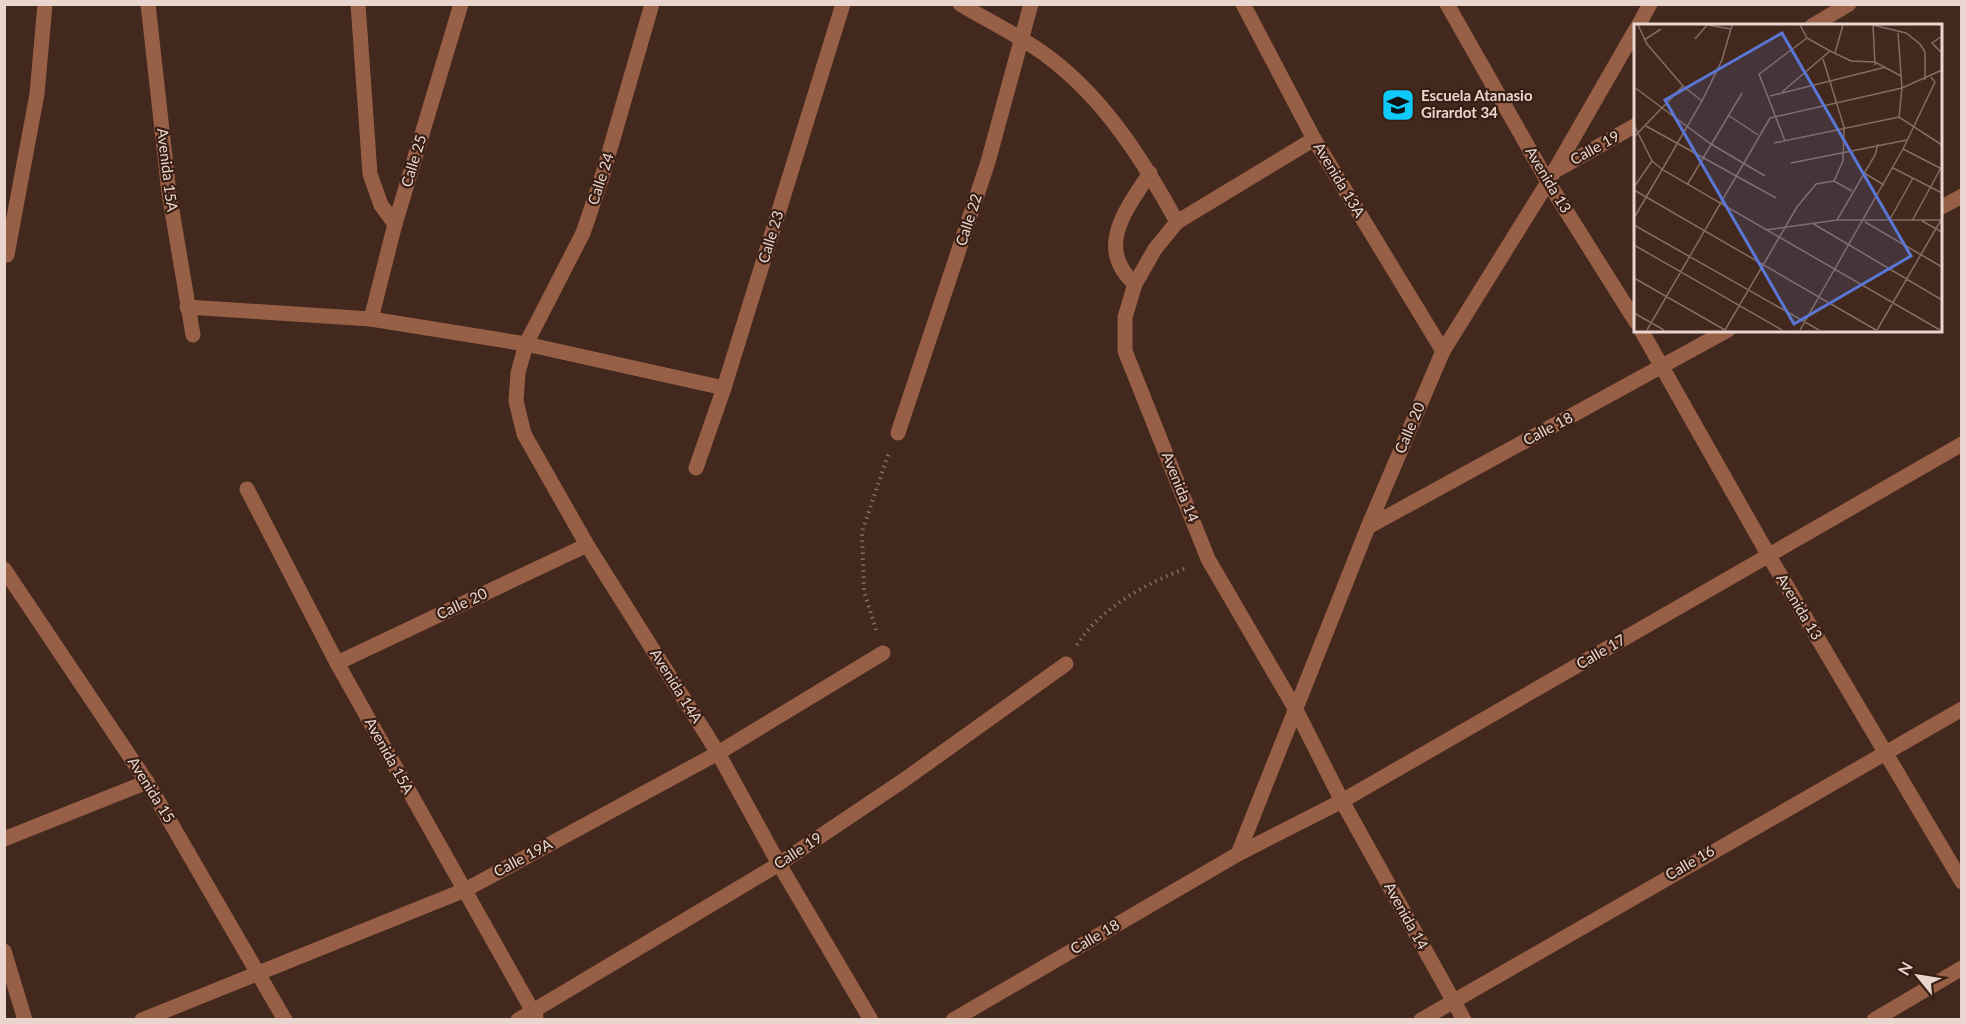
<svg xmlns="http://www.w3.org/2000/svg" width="1966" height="1024" viewBox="0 0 1966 1024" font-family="Lato,sans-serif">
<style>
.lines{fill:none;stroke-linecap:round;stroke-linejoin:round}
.path{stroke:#846e64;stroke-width:4;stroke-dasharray:1.5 4.5;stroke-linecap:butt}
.minor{stroke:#985f47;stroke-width:15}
.labels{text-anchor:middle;stroke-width:4.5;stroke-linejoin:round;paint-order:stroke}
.poi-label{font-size:15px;font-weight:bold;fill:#e8d6cf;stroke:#381e13;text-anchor:start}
.street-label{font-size:15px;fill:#e8d6cf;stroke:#381e13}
.inset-road{fill:none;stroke:#846e64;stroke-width:1.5}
.view{fill:#5a77d5;fill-opacity:0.15;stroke:#5a77d5;stroke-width:3}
.inset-edge{fill:none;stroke:#e8d6cf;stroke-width:3}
</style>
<rect width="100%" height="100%" fill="#42281d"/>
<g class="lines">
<g class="path">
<path d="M876 630 864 591 862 532 889 452"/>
<path d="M1077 645C1101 607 1146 584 1186 568"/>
</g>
<g class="minor">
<path d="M148 4 169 193 193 335"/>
<path d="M358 4 370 174 381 205 395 224"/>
<path d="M652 4 602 177 583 233 526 344 518 373 516 401 524 434 587 545 718 753 779 864 871 1020"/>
<path d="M960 4C990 22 1023 37 1051 59 1106 101 1144 162 1177 222"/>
<path d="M1243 4 1314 139 1443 351"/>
<path d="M1447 4 1548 182 1636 322"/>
<path d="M1638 26 1650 4"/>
<path d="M1812 26 1849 4"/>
<path d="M1314 139 1177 222 1155 249 1135 284 1125 317V351L1208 559 1296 710 1342 801 1464 1020"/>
<path d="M1555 171 1636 125"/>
<path d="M1940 208 1962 196"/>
<path d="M7 255 37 94 45 4"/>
<path d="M1135 284C1094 248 1127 208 1150 173"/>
<path d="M187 307 371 319 526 344 724 388"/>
<path d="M371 319 395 224 461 4"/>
<path d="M1641 330 1769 556 1962 882"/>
<path d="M898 433 988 162 1031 4"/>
<path d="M696 468 724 388 843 4"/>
<path d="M247 489 337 663 536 1017"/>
<path d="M1368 527 1728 330"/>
<path d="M4 569 147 782 285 1020"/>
<path d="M337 663 587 545"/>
<path d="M4 839 147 782"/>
<path d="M1238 854 1368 527 1443 351 1548 182 1636 29"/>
<path d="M4 951 25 1020"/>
<path d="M142 1020 465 890 718 753 883 653"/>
<path d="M518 1020 779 864 904 780 1066 664"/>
<path d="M953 1020 1238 854 1342 801 1962 444"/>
<path d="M1421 1020 1962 709"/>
<path d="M1874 1020 1962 968"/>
</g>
</g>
<defs>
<g id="school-square" transform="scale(1.725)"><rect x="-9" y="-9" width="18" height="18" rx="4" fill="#0ecafa" stroke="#381e13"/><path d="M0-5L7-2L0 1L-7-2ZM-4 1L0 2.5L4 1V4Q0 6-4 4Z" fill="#111"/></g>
</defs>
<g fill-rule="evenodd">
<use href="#school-square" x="1398" y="105"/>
</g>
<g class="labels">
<g class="poi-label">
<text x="1421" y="101">Escuela Atanasio<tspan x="1421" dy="17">Girardot 34</tspan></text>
</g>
<g class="street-label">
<text transform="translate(1595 148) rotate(-29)" y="5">Calle 19</text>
<text transform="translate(414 161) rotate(-73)" y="5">Calle 25</text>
<text transform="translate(167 170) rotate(83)" y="5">Avenida 15A</text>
<text transform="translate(601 179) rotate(-72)" y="5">Calle 24</text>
<text transform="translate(1339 180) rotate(59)" y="5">Avenida 13A</text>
<text transform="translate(1548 180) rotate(59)" y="5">Avenida 13</text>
<text transform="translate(969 220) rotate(-72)" y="5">Calle 22</text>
<text transform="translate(771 237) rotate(-73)" y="5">Calle 23</text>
<text transform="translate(1410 428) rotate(-67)" y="5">Calle 20</text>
<text transform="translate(1548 429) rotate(-28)" y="5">Calle 18</text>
<text transform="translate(1180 487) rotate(68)" y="5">Avenida 14</text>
<text transform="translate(462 604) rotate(-25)" y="5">Calle 20</text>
<text transform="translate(1799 607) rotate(59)" y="5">Avenida 13</text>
<text transform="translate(1601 652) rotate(-30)" y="5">Calle 17</text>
<text transform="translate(676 686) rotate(58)" y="5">Avenida 14A</text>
<text transform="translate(389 756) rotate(61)" y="5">Avenida 15A</text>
<text transform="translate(151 790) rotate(58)" y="5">Avenida 15</text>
<text transform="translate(798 851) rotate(-33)" y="5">Calle 19</text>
<text transform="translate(523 858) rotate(-28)" y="5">Calle 19A</text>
<text transform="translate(1690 863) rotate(-30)" y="5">Calle 16</text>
<text transform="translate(1406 916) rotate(61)" y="5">Avenida 14</text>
<text transform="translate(1095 937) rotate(-30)" y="5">Calle 18</text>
</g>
</g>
<g transform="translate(1634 24)">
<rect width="308" height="308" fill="#42281d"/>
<path class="inset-road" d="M4 1 13 20 49 62 68 77M74 1 97 5M166 1 173 14 196 27 217 37 241 38 267 52M239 1 272 9 286 20 291 28V56M239 1 241 41M264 9 268 64 265 93M308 12 298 19 308 29M61 15 73 1M10 16 27 5M201 29 209 1M189 35 210 103 209 137 200 157M125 50 151 117M124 51 173 14M0 63 77 120 131 152M148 68 196 27M136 72 252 43M94 91 124 111M0 101 18 137 29 146 306 306M12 102 142 174M0 113 49 62M140 119 265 93 308 121M269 125 308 145M157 139 273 116M259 144 308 169M230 149 250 161M53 161 108 69M0 163 18 137M0 166 242 306M0 194 68 77 88 36 98 1M203 196 241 131 244 120M255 197 279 154M278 197 308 142M288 197 308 208M231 198 308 243M178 199 308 276M0 201 185 306M132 206 203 196H308M0 221 148 306M0 254 91 306M0 289 30 306M13 306 136 94 268 64 308 46M91 306 163 183 182 160 200 157 218 167M166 306 269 125 301 58 297 53M243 306 307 196"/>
<path class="view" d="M148 9 277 232 160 300 31 76Z"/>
<rect width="308" height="308" class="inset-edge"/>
</g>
<rect width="1966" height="1024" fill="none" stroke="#e8d6cf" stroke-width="12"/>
<g transform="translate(1918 976) rotate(300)" stroke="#381e13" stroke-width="4.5" paint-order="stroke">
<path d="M0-4.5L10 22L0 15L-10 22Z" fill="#e8d6cf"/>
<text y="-9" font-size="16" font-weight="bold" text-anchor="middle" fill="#e8d6cf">N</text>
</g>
</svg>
